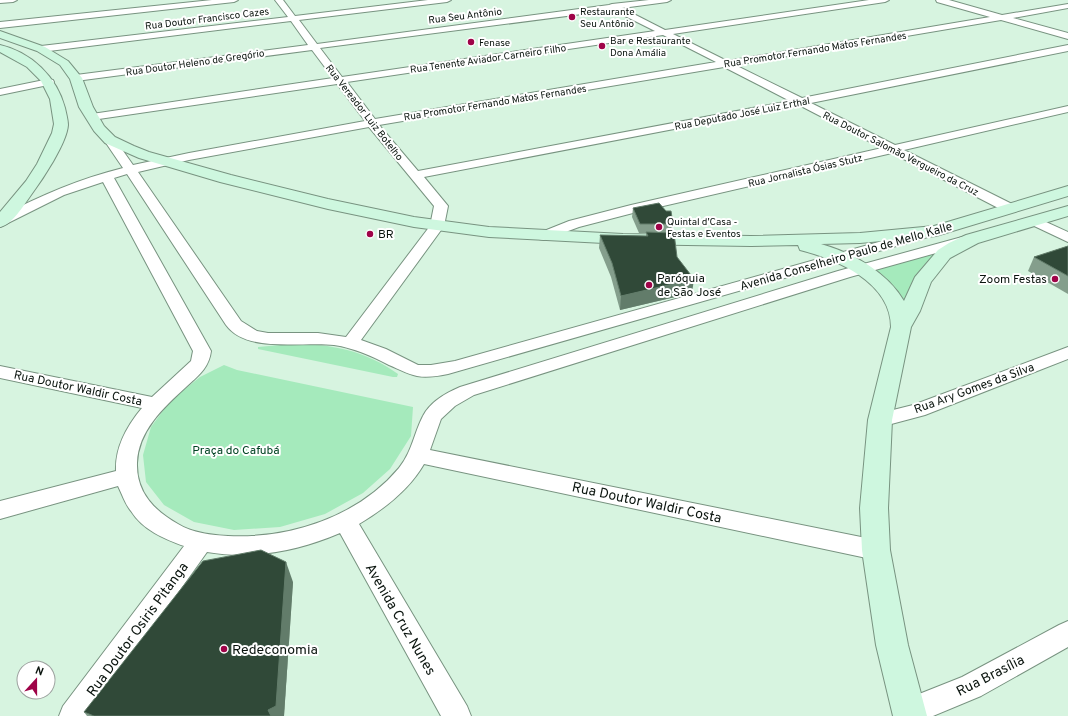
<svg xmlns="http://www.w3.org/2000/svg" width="1068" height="716" viewBox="0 0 1068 716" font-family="Overpass,sans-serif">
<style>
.green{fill:#a5eabc}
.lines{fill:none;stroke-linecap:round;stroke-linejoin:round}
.street-casing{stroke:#789380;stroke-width:2}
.secondary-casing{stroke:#789380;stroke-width:2}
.street{fill:#fff;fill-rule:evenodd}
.secondary{fill:#cef7df;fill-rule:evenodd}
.wall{fill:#849e8c}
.shaded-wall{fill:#627c6a}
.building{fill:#304938;stroke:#627c6a}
.poi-dot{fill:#9f0348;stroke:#fff;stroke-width:1.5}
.labels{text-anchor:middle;stroke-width:4;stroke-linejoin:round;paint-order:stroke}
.far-poi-label{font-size:10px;fill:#0a140e;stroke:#fff;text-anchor:start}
.far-street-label{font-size:10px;fill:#0a140e;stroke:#fff}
.poi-label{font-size:12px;fill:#0a140e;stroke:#fff;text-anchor:start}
.street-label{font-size:12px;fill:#0a140e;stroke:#fff}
.park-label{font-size:12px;fill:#004323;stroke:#fff}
.near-street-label{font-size:14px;fill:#0a140e;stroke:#fff}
.near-poi-label{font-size:14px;fill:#0a140e;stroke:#fff;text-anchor:start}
</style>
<rect width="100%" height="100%" fill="#d7f4e0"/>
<g class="green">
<path d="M946 248 905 304 871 271Z"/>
<path d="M291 344C332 344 364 350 398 374L397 377H393L258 349V347Z"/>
<path d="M224 365 237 370 413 407 411 436 390 469 363 493 325 514 280 527 234 530 194 522 164 505 146 482 143 455 151 427 170 401 200 377Z"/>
</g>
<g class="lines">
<g class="street-casing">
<g id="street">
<path d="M0 0H17L13 2 0 3Z"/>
<path d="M212 0H238L234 2 0 28V22Z"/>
<path d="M275 0H283L295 16 428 0H451L447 2 299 20 317 44 609 5 612 4 649 0H671L667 2 622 8 665 30 869 0H889L885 2 673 34 727 61 990 17 937 2 936 0H949L1002 15 1068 4V8L1013 18 1068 33V39L1001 20 735 65 802 98 1068 45V51L811 103 895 145 1068 106V112L904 150 1014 205 1016 208 1014 211 1009 212 1004 211 892 153 633 213 579 227 544 240 539 239 537 236 539 233 569 221 631 205 882 148 799 105 424 177 448 206 444 226 361 340 386 349 418 365H431L455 361 925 229 930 228 935 229 937 232 935 235 448 374C438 376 428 378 417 376 407 374 399 369 389 365 372 356 354 348 334 345 304 341 247 354 226 325L127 174 114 178 211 351C209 368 198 376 186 387 163 408 138 431 137 463 136 493 155 511 178 524 192 533 212 535 228 536 290 539 358 517 399 468 412 452 414 433 423 416 430 402 446 393 460 387L838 271 962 237 967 236 972 237 974 240 972 243 850 277 474 395 455 406 441 419 430 450 876 540 884 543 888 550 884 557 876 560 424 464C409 490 384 509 359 524L467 706 471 716H441L340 533C298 551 253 560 207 552L90 716H59L63 706 184 546C164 539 143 530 131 511 125 504 122 494 118 486L0 519V501L116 471C115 447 127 426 142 408L0 378V366L152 397 191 361 193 351 103 182 64 195 0 227V217C39 196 79 179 123 168L104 140 106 138H114L133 165 189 153 365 121 337 84 92 120 86 117 92 114 333 78 312 50 76 81 71 78 76 75 308 45 291 21 41 52 36 49 41 46 288 17ZM613 10 655 31 342 77 320 48ZM663 35 716 62 375 119 347 82ZM724 67 790 101 418 171 379 125ZM369 127 434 206 430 226 346 337 318 333H268L257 331 241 321 138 172 189 160Z"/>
<path d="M49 79 53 80 54 82 53 84 0 95V89Z"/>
<path d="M1035 217 1068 232V242L1030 224 1028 221 1030 218Z"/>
<path d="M1068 347V359L925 415 880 427 873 425 870 420 873 415 913 405Z"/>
<path d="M1068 621V647L981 696 933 716H897L895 712 899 702 962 677 1059 625Z"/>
</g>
</g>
<g class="secondary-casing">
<g id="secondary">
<path d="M0 31 45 47 68 61 82 78 93 107 104 126 115 137 134 146 149 152 231 175 328 199 414 217 489 227 623 234 751 236 860 233 934 226 1068 186V196L936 236 860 243 821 244C853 253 887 272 904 301L915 277 938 250 949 243 966 235 1068 206V216L978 243 950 258 931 282 920 311 911 327 892 420 888 508 890 550 908 645 927 716H893L876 645 862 550 860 508 868 420 891 327C891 282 836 259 800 250L798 245 751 246 623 244 489 237 414 227 328 209 220 182 139 158 105 143 94 131 79 107 70 79 60 65 37 51 0 38Z"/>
<path d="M0 45C31 52 57 77 65 108 66 113 68 120 68 125 67 143 42 180 31 195 23 206 13 224 0 227V212L26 181 37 164 52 133 54 124 50 99 41 81 27 67 0 52Z"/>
</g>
</g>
<use href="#street" class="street"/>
<use href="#secondary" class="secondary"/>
</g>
<g class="wall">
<path d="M633 208 673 224 671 233 677 257 692 293 620 310 611 277 599 248 600 235 646 236V233H639L632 217Z"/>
<path d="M1068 246V294L1028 271 1034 257Z"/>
<path d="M293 582 284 716H87L84 712Z"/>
</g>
<g class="shaded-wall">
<path d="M694 279 692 293 620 310 621 296Z"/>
<path d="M286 562 293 582 284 716H271L268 710Z"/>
</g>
<g class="building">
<path d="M659 203 666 211H671L673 224H640L633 208Z"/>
<path d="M646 232 674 233 677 257 694 279 621 296 612 263 600 235 648 236Z"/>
<path d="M1068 246V276L1034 257Z"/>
<path d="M261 550 286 562 276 706 268 710 271 716H94L84 712 203 561Z"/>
</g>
<g class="poi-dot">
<circle cx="572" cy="17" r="4"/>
<circle cx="471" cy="42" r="4"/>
<circle cx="602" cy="46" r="4"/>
<circle cx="659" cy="227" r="4"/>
<circle cx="370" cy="234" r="4"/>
<circle cx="1055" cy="279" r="4"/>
<circle cx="649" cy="285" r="4"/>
<circle cx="224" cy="649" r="4"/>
</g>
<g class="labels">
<g class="far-poi-label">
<text x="580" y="15">Restaurante<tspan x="580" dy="12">Seu Antônio</tspan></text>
<text x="610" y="44">Bar e Restaurante<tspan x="610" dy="12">Dona Amália</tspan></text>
<text x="479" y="46">Fenase</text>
<text x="667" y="225">Quintal d'Casa -<tspan x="667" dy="12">Festas e Eventos</tspan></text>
</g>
<g class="far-street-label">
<text transform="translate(465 15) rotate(-7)" y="4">Rua Seu Antônio</text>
<text transform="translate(207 18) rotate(-7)" y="4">Rua Doutor Francisco Cazes</text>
<text transform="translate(815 49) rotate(-9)" y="4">Rua Promotor Fernando Matos Fernandes</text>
<text transform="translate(488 58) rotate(-8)" y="4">Rua Tenente Aviador Carneiro Filho</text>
<text transform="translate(195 62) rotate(-8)" y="4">Rua Doutor Heleno de Gregório</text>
<text transform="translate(495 102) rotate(-9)" y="4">Rua Promotor Fernando Matos Fernandes</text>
<text transform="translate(365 112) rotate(52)" y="4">Rua Vereador Luiz Botelho</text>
<text transform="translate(742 113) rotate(-11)" y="4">Rua Deputado José Luiz Erthal</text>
<text transform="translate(901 153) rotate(27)" y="4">Rua Doutor Salomão Vergueiro da Cruz</text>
<text transform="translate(805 170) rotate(-13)" y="4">Rua Jornalista Ósias Stutz</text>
</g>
<g class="poi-label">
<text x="378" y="238">BR</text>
<text x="657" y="282">Paróquia<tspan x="657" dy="14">de São José</tspan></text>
<text x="1047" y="283" text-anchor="end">Zoom Festas</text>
</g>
<g class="street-label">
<text transform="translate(846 256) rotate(-16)" y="4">Avenida Conselheiro Paulo de Mello Kalle</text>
<text transform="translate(78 388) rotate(12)" y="4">Rua Doutor Waldir Costa</text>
<text transform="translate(974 388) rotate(-20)" y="4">Rua Ary Gomes da Silva</text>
</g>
<g class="park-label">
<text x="236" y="454">Praça do Cafubá</text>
</g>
<g class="near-street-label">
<text transform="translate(647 502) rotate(12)" y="5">Rua Doutor Waldir Costa</text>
<text transform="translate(401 619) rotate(60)" y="5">Avenida Cruz Nunes</text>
<text transform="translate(137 629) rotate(-54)" y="5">Rua Doutor Osiris Pitanga</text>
<text transform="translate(990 675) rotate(-27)" y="5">Rua Brasília</text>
</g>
<g class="near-poi-label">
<text x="232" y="654">Redeconomia</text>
</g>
</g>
<g transform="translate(36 680) rotate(21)"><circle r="19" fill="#ffffff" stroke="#9da19f"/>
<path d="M0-3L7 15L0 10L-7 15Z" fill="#9f0348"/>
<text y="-6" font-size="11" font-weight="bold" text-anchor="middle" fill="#0a140e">N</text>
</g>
</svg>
